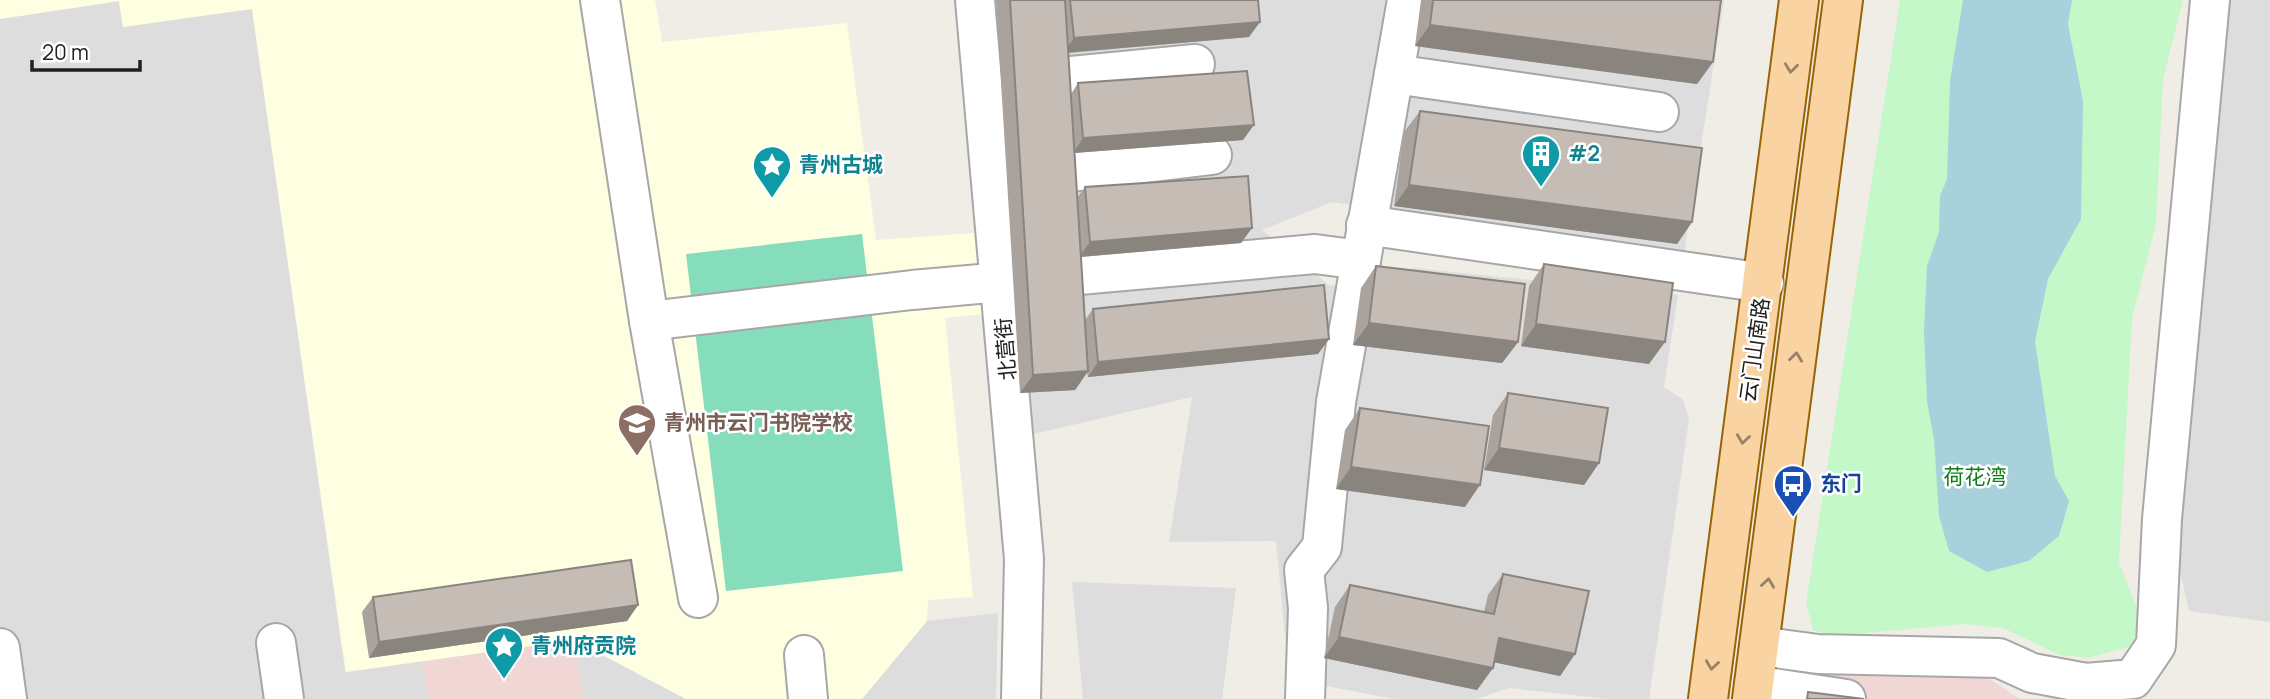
<svg xmlns="http://www.w3.org/2000/svg" width="2270" height="699" viewBox="0 0 2270 699" font-family="Manrope,'Noto Sans SC',sans-serif">
<style>
.residential{fill:#dedddd}
.commercial{fill:#f0d7d6}
.education{fill:#fefee1}
.park{fill:#c5f8c9}
.pitch{fill:#86ddbb}
.water{fill:#a8d1dc}
.lines{fill:none;stroke-linecap:round;stroke-linejoin:round}
.minor-casing{stroke:#a7a7a7;stroke-width:42}
.major-casing{stroke:#976504;stroke-width:42}
.minor{stroke:#fff;stroke-width:38}
.major{stroke:#f9d3a2;stroke-width:38}
.wall{fill:#a9a29d}
.shaded-wall{fill:#8a847f}
.building{fill:#c5bcb6;stroke:#8a847f;stroke-width:2}
.oneway{stroke:#978268}
.labels{text-anchor:middle;stroke-width:5;stroke-linejoin:round;paint-order:stroke}
.culture-label{font-size:21px;font-weight:bold;fill:#0d838f;stroke:#fff;text-anchor:start}
.street-label{font-size:21px;fill:#202020;stroke:#fff}
.education-label{font-size:21px;font-weight:bold;fill:#785e54;stroke:#fff;text-anchor:start}
.park-label{font-size:21px;fill:#0f7d17;stroke:#fff}
.transit-label{font-size:21px;font-weight:bold;fill:#164399;stroke:#fff;text-anchor:start}
</style>
<rect width="100%" height="100%" fill="#f0ede6"/>
<g class="residential">
<path d="M986 0H1724L1684 254 1332 202 1262 230 1330 286 1414 268 1678 295 1664 387 1683 400 1689 419 1649 699H1610L1509 688 1476 699H1395L1289 679 1276 541 1169 542 1192 397 1021 437Z"/>
<path d="M2225 0H2270V622L2189 611 2171 532Z"/>
<path d="M119 1 123 27 252 8 345 672 422 661 429 699H0V19Z"/>
<path d="M1072 582 1236 588 1222 699H1083Z"/>
<path d="M998 613 996 699H862L927 621Z"/>
<path d="M574 640 686 699H585Z"/>
</g>
<g class="commercial">
<path d="M574 640 585 699H429L422 661Z"/>
<path d="M1796 663 1982 674 2020 699H1784Z"/>
</g>
<path class="education" d="M0 0H655L662 42 847 23 876 240 988 232 995 313 945 318 973 597 928 600 927 621 862 699H686L574 640 346 672 252 9 123 27 119 1 0 19Z"/>
<path class="park" d="M1900 0H2183L2163 79 2156 224 2132 318 2119 562 2139 614 2136 645 2088 658 2060 655 2003 628 1964 624 1834 636 1813 630 1806 603Z"/>
<path class="pitch" d="M862 234 903 571 726 591 686 254Z"/>
<path class="water" d="M1963 0H2072L2068 24 2083 101 2081 219 2048 279 2035 341 2055 476 2069 501 2059 536 2029 561 1987 572 1949 551 1939 516 1934 439 1927 402 1924 331 1927 266 1939 232 1940 196 1947 179 1950 81Z"/>
<g class="lines">
<g class="minor-casing">
<g id="minor">
<path d="M600 0 649 321 698 598"/>
<path d="M975 0 1024 559 1021 699"/>
<path d="M1394 74 1659 112"/>
<path d="M1020 81 1195 64"/>
<path d="M1023 178 1212 155"/>
<path d="M1366 225 1764 283"/>
<path d="M649 321 912 290 1315 254 1360 260"/>
<path d="M276 643 284 699"/>
<path d="M1759 646 1818 654 1999 658 2032 673 2086 683 2133 679 2156 645 2162 519 2210 0"/>
<path d="M0 648 7 699"/>
<path d="M804 655 808 699"/>
<path d="M1754 685 1846 699"/>
<path d="M1305 699 1308 608 1304 570 1322 547 1336 402 1407 0"/>
</g>
</g>
<g class="major-casing">
<g id="major">
<path d="M1708 699 1799 0"/>
<path d="M1752 699 1843 0"/>
</g>
</g>
<use href="#minor" class="minor"/>
<use href="#major" class="major"/>
</g>
<g class="wall">
<path d="M996 0H1258L1249 37 1068 53 1071 94 1078 83 1243 140 1075 153 1077 198 1085 187 1252 228 1241 243 1081 257 1085 320 1093 309 1329 339 1318 354 1088 377 1087 373 1075 390 1020 393Z"/>
<path d="M1421 0H1721L1713 62 1697 84 1415 46Z"/>
<path d="M1420 111 1692 222 1677 244 1394 206 1404 132Z"/>
<path d="M1544 264 1649 364 1521 346 1529 286Z"/>
<path d="M1376 266 1518 342 1502 363 1353 345 1361 288Z"/>
<path d="M1508 393 1599 463 1584 485 1484 470 1493 415Z"/>
<path d="M1360 408 1465 507 1336 489 1345 430Z"/>
<path d="M1503 574 1575 654 1560 676 1494 662 1493 668 1477 690 1324 658 1335 607 1350 585 1484 612 1488 595Z"/>
<path d="M373 597 638 605 627 621 369 658 362 612Z"/>
</g>
<g class="shaded-wall">
<path d="M1260 22 1249 37 1063 53 1074 38Z"/>
<path d="M1430 25 1713 62 1697 84 1415 46Z"/>
<path d="M1254 125 1243 140 1073 153 1083 138Z"/>
<path d="M1409 185 1692 222 1677 244 1394 206Z"/>
<path d="M1252 228 1241 243 1079 257 1090 242Z"/>
<path d="M1369 323 1518 342 1502 363 1353 345Z"/>
<path d="M1536 324 1665 342 1649 364 1521 346Z"/>
<path d="M1329 339 1318 354 1088 377 1098 362Z"/>
<path d="M1088 371 1075 390 1020 393 1033 375Z"/>
<path d="M1499 448 1599 463 1584 485 1484 470Z"/>
<path d="M1351 467 1480 485 1465 507 1336 489Z"/>
<path d="M638 605 627 621 369 658 379 642Z"/>
<path d="M1339 637 1493 668 1477 690 1324 658Z"/>
<path d="M1499 638 1575 654 1560 676 1483 660Z"/>
</g>
<g class="building">
<path d="M1010 0H1065L1088 371 1033 375Z"/>
<path d="M1070 0H1258L1260 22 1074 38Z"/>
<path d="M1433 0H1721L1713 62 1430 25Z"/>
<path d="M1247 71 1254 125 1083 138 1078 83Z"/>
<path d="M1420 111 1702 148 1692 222 1409 185Z"/>
<path d="M1248 176 1252 228 1090 242 1085 187Z"/>
<path d="M1544 264 1673 283 1665 342 1536 324Z"/>
<path d="M1376 266 1525 284 1518 342 1369 323Z"/>
<path d="M1324 285 1329 339 1098 362 1093 309Z"/>
<path d="M1508 393 1608 408 1599 463 1499 448Z"/>
<path d="M1360 408 1489 426 1480 485 1351 467Z"/>
<path d="M631 560 638 605 379 642 373 597Z"/>
<path d="M1503 574 1589 591 1575 654 1499 638 1493 668 1339 637 1350 585 1494 614Z"/>
<path d="M1808 692 1864 699H1807Z"/>
</g>
<defs><path id="oneway-chevron" d="M-2-3.5L2.5 0L-2 3.5" fill="none" stroke-width="1.6" stroke-linecap="round" stroke-linejoin="round" transform="scale(1.75)"/></defs>
<g class="oneway">
<use href="#oneway-chevron" transform="translate(1791 68) rotate(97)"/>
<use href="#oneway-chevron" transform="translate(1796 357) rotate(-83)"/>
<use href="#oneway-chevron" transform="translate(1743 439) rotate(98)"/>
<use href="#oneway-chevron" transform="translate(1768 583) rotate(-82)"/>
<use href="#oneway-chevron" transform="translate(1712 665) rotate(98)"/>
</g>
<defs>
<g id="building-pin" transform="scale(2.0125)"><path d="M0 17L-7.5 6A9.5 9.5 0 1 1 7.5 6Z" fill="#0f9aa8" stroke="#fff"/><path d="M-4-6H4V6H1V3H-1V6H-4ZM-2.5-4.3h1.7v1.8h-1.7ZM.8-4.3h1.7v1.8H.8ZM-2.5-1h1.7V.8h-1.7ZM.8-1h1.7V.8H.8Z" fill="#fff"/></g>
<g id="sight-pin" transform="scale(2.0125)"><path d="M0 17L-7.5 6A9.5 9.5 0 1 1 7.5 6Z" fill="#0f9aa8" stroke="#fff"/><path d="M0-6L1.8-2.2L6-1.7L2.9 1.2L3.7 5.4L0 3.3L-3.7 5.4L-2.9 1.2L-6-1.7L-1.8-2.2Z" fill="#fff"/></g>
<g id="school-pin" transform="scale(2.0125)"><path d="M0 17L-7.5 6A9.5 9.5 0 1 1 7.5 6Z" fill="#8d6e63" stroke="#fff"/><path d="M0-5L7-2L0 1L-7-2ZM-4 1L0 2.5L4 1V4Q0 6-4 4Z" fill="#fff"/></g>
<g id="bus-pin" transform="scale(2.0125)"><path d="M0 17L-7.5 6A9.5 9.5 0 1 1 7.5 6Z" fill="#1a4fb4" stroke="#fff"/><path d="M-5-6H5V4H4V6H2V4H-2V6H-4V4H-5ZM-3.5-4V0h7V-4ZM-3.5 1.2v1.5H-2V1.2ZM2 1.2v1.5H3.5V1.2Z" fill="#fff"/></g>
</defs>
<g fill-rule="evenodd">
<use href="#building-pin" x="1541" y="154"/>
<use href="#sight-pin" x="772" y="165"/>
<use href="#school-pin" x="637" y="423"/>
<use href="#bus-pin" x="1793" y="484"/>
<use href="#sight-pin" x="504" y="646"/>
</g>
<g class="labels">
<g class="culture-label">
<text x="1568" y="161">#2</text>
<text x="799" y="172">青州古城</text>
<text x="531" y="653">青州府贡院</text>
</g>
<g class="street-label">
<text transform="translate(1006 349) rotate(-95)" y="7">北营街</text>
<text transform="translate(1755 350) rotate(-82)" y="7">云门山南路</text>
</g>
<g class="education-label">
<text x="664" y="430">青州市云门书院学校</text>
</g>
<g class="park-label">
<text x="1975" y="484">荷花湾</text>
</g>
<g class="transit-label">
<text x="1820" y="491">东门</text>
</g>
</g>
<path d="M32 60v10h108v-10" fill="none" stroke="#202020" stroke-width="3.5"/>
<text x="42" y="60" font-size="21" fill="#202020" stroke="#ffffff" stroke-width="5" paint-order="stroke">20 m</text>
</svg>
